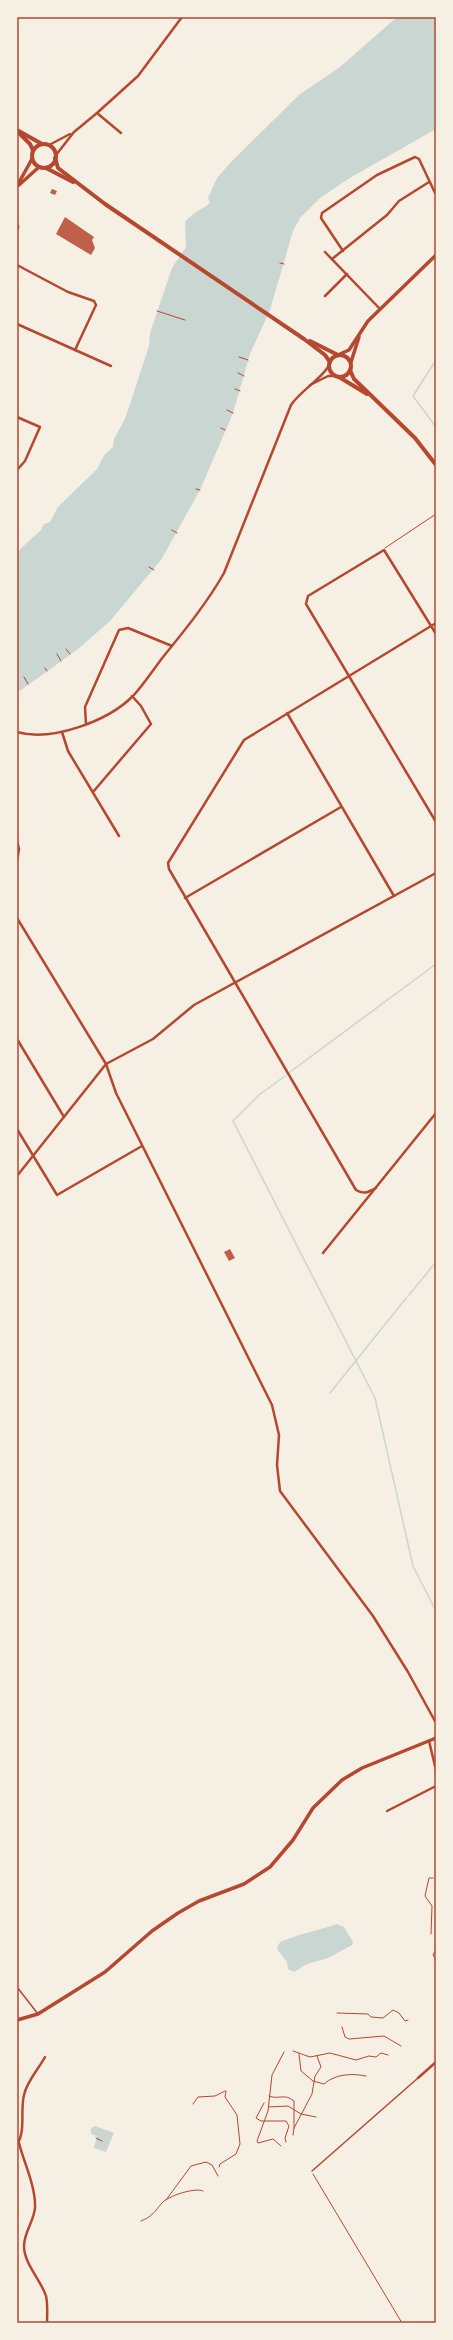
<svg xmlns="http://www.w3.org/2000/svg" width="453" height="2340" viewBox="0 0 453 2340" font-family="'Varela Round',sans-serif">
<style>
.water{fill:#c9d6d2}
.lines{fill:none;stroke-linecap:round;stroke-linejoin:round}
.stream{stroke:#c9d6d2;stroke-width:1.5}
.building{fill:#bf614a}
.path{stroke:#b5482f;stroke-width:1}
.service{stroke:#b5482f;stroke-width:1.5}
.minor{stroke:#b5482f;stroke-width:2.5}
.tertiary{stroke:#b5482f;stroke-width:3.5}
.secondary{stroke:#b5482f;stroke-width:4}
.neatline{fill:none;stroke:#b5482f;stroke-width:1.5}
</style>
<rect width="100%" height="100%" fill="#f6efe4"/>
<g class="water">
<path d="M397 17H436V129L348 179 320 198 300 218 293 231 270 310 250 354 233 413 200 490 161 560 110 621 78 649 17 693V552L41 530 44 524 50 522 58 507 97 469 105 454 113 447 114 439 125 419 149 346 150 333 172 268 186 247 185 222C192 213 201 210 210 203L208 198 217 178 231 162 299 95 340 67Z"/>
<path d="M337 1924 344 1927 353 1942 352 1945 328 1958 307 1964 294 1972 288 1969 287 1962 277 1949 280 1942C299 1934 320 1930 337 1924Z"/>
<path d="M95 2126 114 2133 106 2152 94 2148 97 2136 91 2134V2128Z"/>
</g>
<g class="lines">
<g class="stream">
<path d="M436 360 413 396 436 427"/>
<path d="M290 1072 436 964"/>
<path d="M285 1076 259 1095 233 1121 375 1398 413 1566 436 1611"/>
<path d="M409 1295 436 1262"/>
<path d="M330 1393 407 1297"/>
</g>
</g>
<g class="building">
<path d="M52 189 57 191 55 195 50 193Z"/>
<path d="M65 217 94 237 92 240 95 248 91 255 56 234Z"/>
<path d="M230 1249 235 1258 229 1261 224 1252Z"/>
</g>
<g class="lines">
<g class="path">
<path d="M17 221 19 227 17 231"/>
<path d="M280 263 284 264"/>
<path d="M157 311 185 320"/>
<path d="M239 357 248 360"/>
<path d="M238 373 244 376"/>
<path d="M235 389 240 391"/>
<path d="M227 410 233 413"/>
<path d="M221 428 225 430"/>
<path d="M196 489 200 490"/>
<path d="M172 530 177 533"/>
<path d="M385 548 436 514"/>
<path d="M149 567 154 570"/>
<path d="M66 649 70 654"/>
<path d="M57 654 61 661"/>
<path d="M45 668 47 671"/>
<path d="M24 677 28 684"/>
<path d="M431 1934 432 1906 425 1896 429 1878H433"/>
<path d="M435 1951 433 1955 436 1960"/>
<path d="M337 2013 368 2014 371 2017 383 2018 393 2010 399 2013 405 2021 408 2020"/>
<path d="M342 2027 345 2037 349 2039 384 2036 401 2046"/>
<path d="M293 2051 310 2057 330 2053 356 2060 369 2056 376 2057 381 2053 388 2055"/>
<path d="M299 2054 301 2071 313 2081 324 2084C335 2074 352 2073 366 2076"/>
<path d="M269 2096C278 2100 285 2093 294 2101V2128"/>
<path d="M264 2103 256 2118 261 2121H286L289 2126 285 2138 286 2142"/>
<path d="M193 2104 198 2097 215 2096 225 2091"/>
<path d="M269 2107 288 2106 301 2114 316 2117"/>
<path d="M293 2135 294 2128 312 2094 315 2076 321 2067 317 2056"/>
<path d="M96 2138 102 2141"/>
<path d="M281 2146 273 2139 258 2143 257 2141 268 2111 272 2075 284 2052"/>
<path d="M219 2167 220 2164 236 2154 240 2144 237 2115 225 2097 226 2091"/>
<path d="M313 2174 402 2323"/>
<path d="M166 2200 191 2166 206 2162 212 2165 218 2176"/>
<path d="M141 2221C152 2217 155 2211 162 2203 168 2196 195 2187 203 2191"/>
</g>
<g class="service">
<path d="M17 1987 38 2014"/>
<path d="M312 2171 418 2078"/>
</g>
<g class="minor">
<path d="M97 113 138 76 182 17"/>
<path d="M49 145 70 134"/>
<path d="M56 155 74 132 97 113 121 133"/>
<path d="M343 251 321 218 322 213 377 175 415 157 419 159 436 195"/>
<path d="M325 252 380 309"/>
<path d="M332 259 387 215 399 201 429 182"/>
<path d="M17 265 68 292 94 301 96 305 75 350"/>
<path d="M325 296 347 274"/>
<path d="M17 324 111 366"/>
<path d="M310 385 328 376H335"/>
<path d="M17 417 40 427 25 461 17 470"/>
<path d="M436 634 384 550 308 596 306 604 436 822"/>
<path d="M287 713 394 896"/>
<path d="M86 724 85 707 119 630 128 628 172 646"/>
<path d="M17 732C52 742 108 721 133 696 144 684 153 670 163 657 185 630 207 603 224 573L291 405C300 391 324 377 329 365"/>
<path d="M62 732 68 751 119 836"/>
<path d="M93 792 151 724 141 706 132 696"/>
<path d="M17 841 19 849 17 861"/>
<path d="M185 898 341 807"/>
<path d="M17 918 106 1064 116 1093 272 1405 279 1435 277 1465 280 1491 373 1616 408 1672 436 1723"/>
<path d="M17 1039 64 1117"/>
<path d="M17 1129 57 1195 142 1146"/>
<path d="M17 1176 106 1064 153 1039 194 1005 436 873"/>
<path d="M376 1188C368 1192 364 1195 356 1190L169 869 168 863 244 740 436 623"/>
<path d="M323 1253 436 1113"/>
<path d="M429 1741 436 1770"/>
<path d="M387 1811 436 1786"/>
<path d="M418 2078 436 2062"/>
<path d="M19 2143C24 2163 36 2187 35 2208 34 2221 24 2232 24 2246 24 2264 41 2280 46 2296 48 2305 47 2314 47 2323"/>
<path d="M17 2144C26 2132 20 2110 24 2095 27 2081 38 2070 45 2057"/>
</g>
<g class="tertiary">
<path d="M19 185 39 167"/>
<path d="M17 186 32 159"/>
<path d="M340 354 349 350 368 321 436 255"/>
<path d="M351 362 359 337"/>
<path d="M17 2020 38 2014 105 1972 152 1931 178 1913 199 1901 244 1884 270 1867 293 1840 313 1808 342 1780 362 1768 436 1738"/>
</g>
<g class="secondary">
<path d="M17 130 42 144"/>
<path d="M19 133 30 144 33 150"/>
<circle cx="44" cy="156" r="12"/>
<path d="M55 158 58 168 105 204 304 339 325 355 330 362"/>
<path d="M46 168 73 182"/>
<path d="M310 341 338 355"/>
<circle cx="340" cy="366" r="11"/>
<path d="M350 370 354 379 415 438 436 465"/>
<path d="M339 377 367 394"/>
</g>
</g>
<rect width="453" height="2340" fill="none" stroke="#f6efe4" stroke-width="36"/>
<rect x="18" y="18" width="417" height="2304" class="neatline"/>
</svg>
